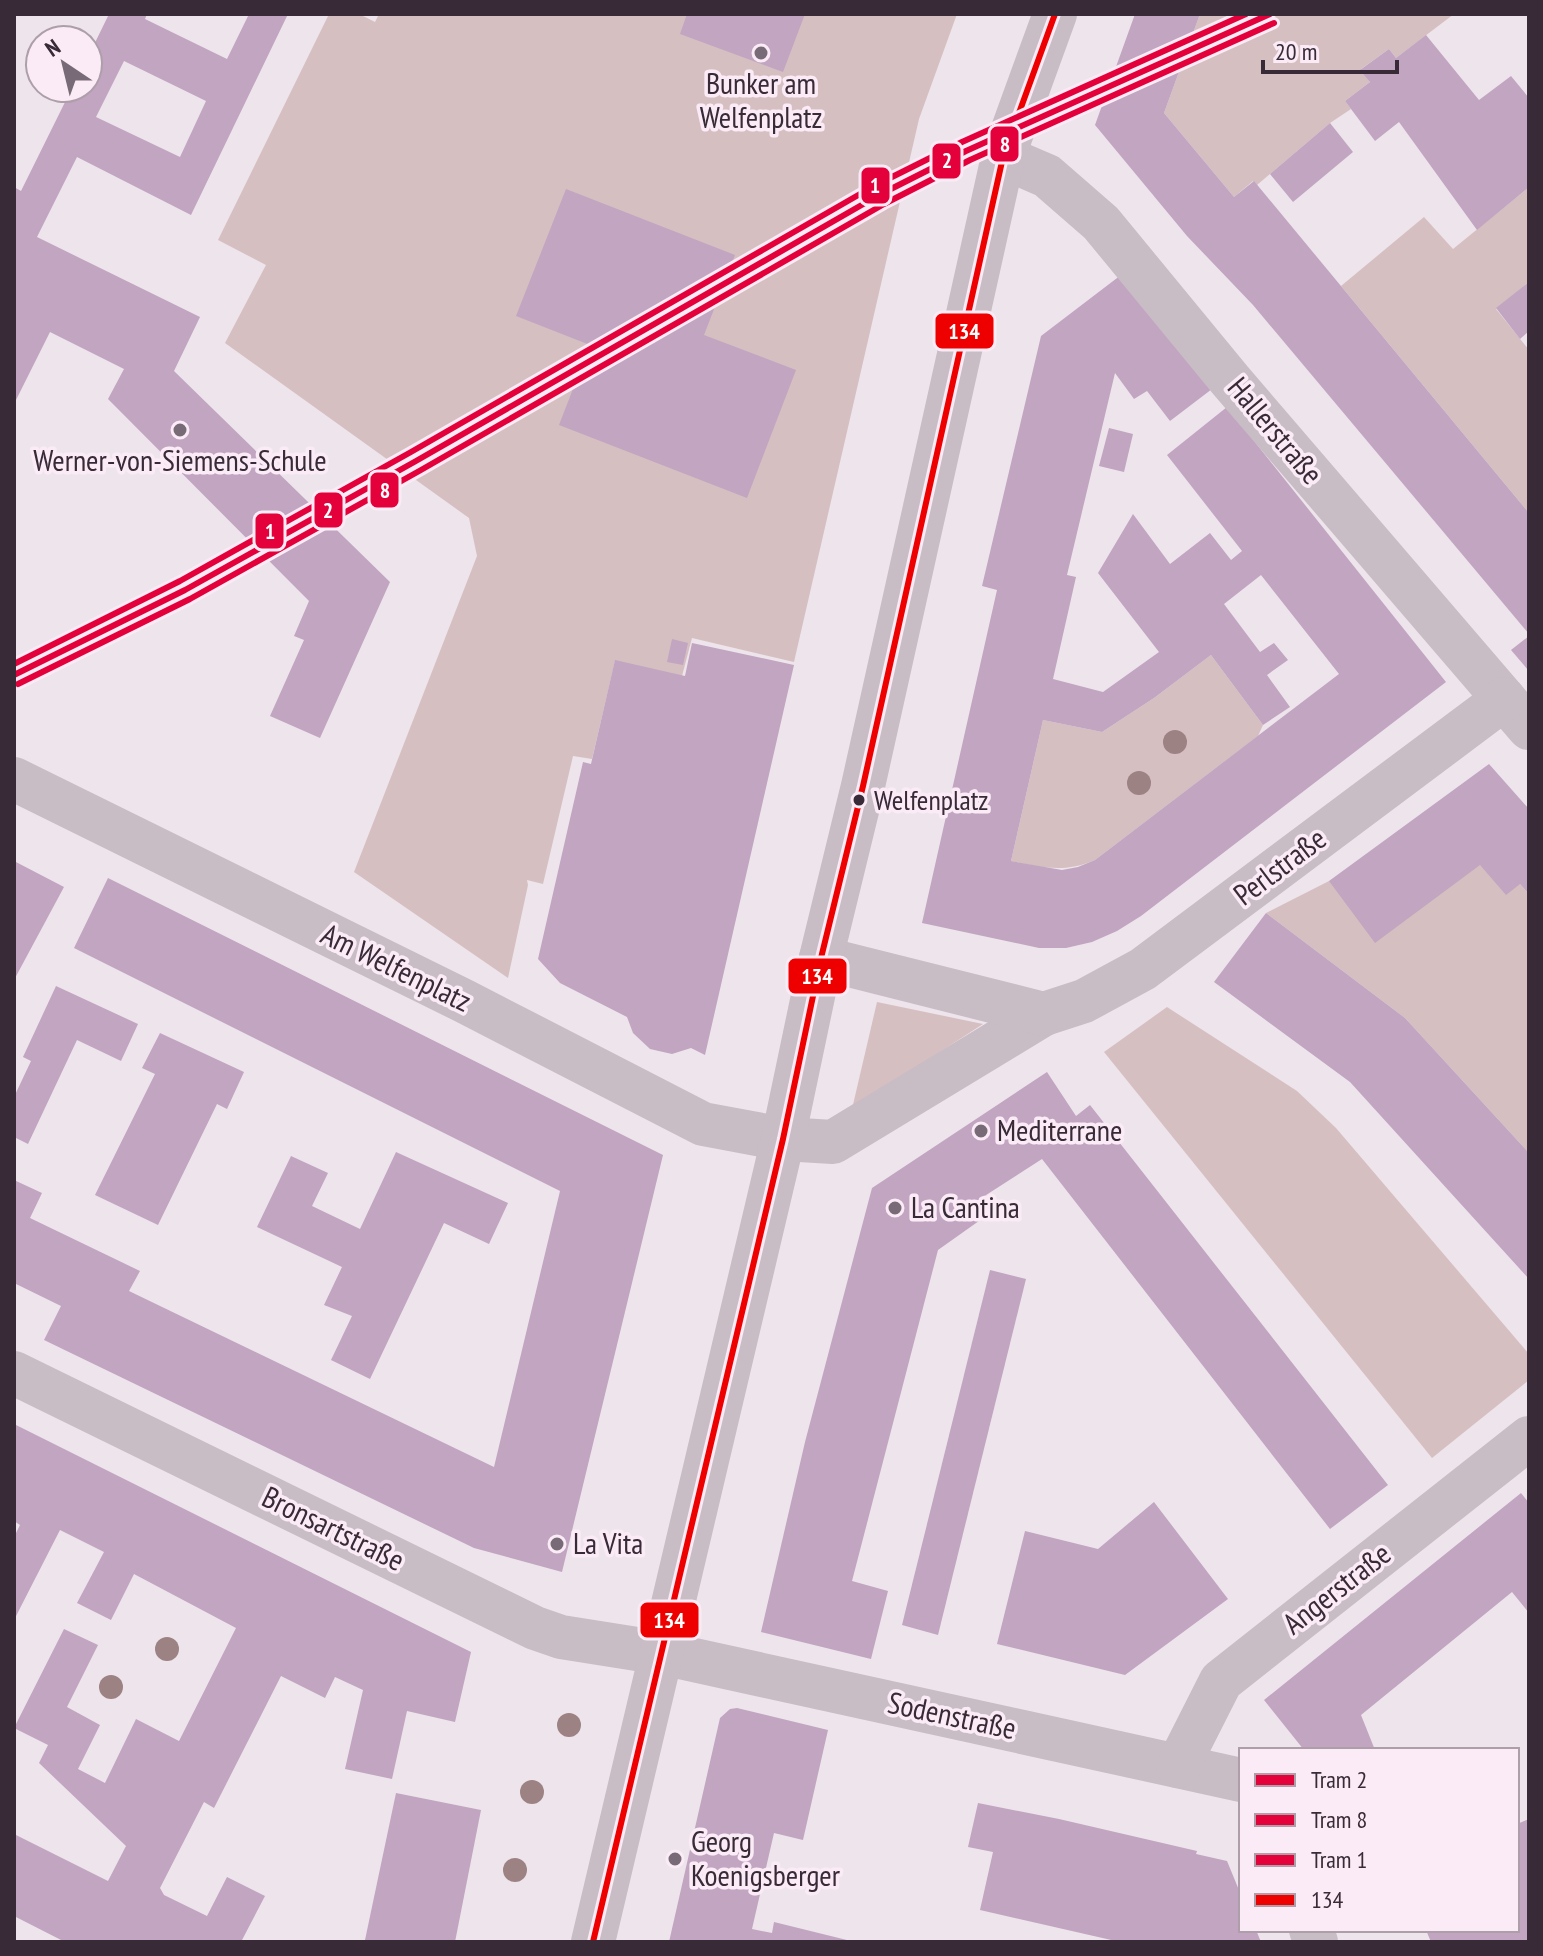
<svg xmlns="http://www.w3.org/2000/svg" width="1543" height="1956" viewBox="0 0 1543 1956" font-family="'PT Sans Narrow',sans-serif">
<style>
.green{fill:#d6bfc1}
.building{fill:#c1a5c1;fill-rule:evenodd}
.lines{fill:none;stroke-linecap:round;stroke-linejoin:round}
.minor{stroke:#c8bcc5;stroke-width:44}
.bus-1-casing{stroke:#faebf6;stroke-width:12}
.bus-1{stroke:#e00;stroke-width:6}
.tram-1-casing{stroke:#faebf6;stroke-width:12}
.tram-2-casing{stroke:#faebf6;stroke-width:12}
.tram-3-casing{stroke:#faebf6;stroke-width:12}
.tram-1{stroke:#e4003a;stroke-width:6}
.tram-2{stroke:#e4003a;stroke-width:6}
.tram-3{stroke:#e4003a;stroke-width:6}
.tree{fill:#9c8283}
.poi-dot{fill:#786b77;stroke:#faebf6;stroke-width:3}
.bus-dot{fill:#392a38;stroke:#faebf6;stroke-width:3}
.labels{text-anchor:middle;stroke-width:7;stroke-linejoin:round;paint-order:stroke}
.bus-label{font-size:28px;fill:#392a38;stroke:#faebf6;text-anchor:start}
.poi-label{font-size:30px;fill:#392a38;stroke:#faebf6;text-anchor:start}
.street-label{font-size:30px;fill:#392a38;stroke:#faebf6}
.line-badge{stroke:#faebf6;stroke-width:3}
.badge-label{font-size:22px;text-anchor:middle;font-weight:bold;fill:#fff}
</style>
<rect width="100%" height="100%" fill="#eee4ec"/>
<g class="green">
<path d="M329 14H359L375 22 379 14H957L919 119 794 662 692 638 682 676 615 661 592 759 573 756 543 884 527 880 528 885 508 978 354 872 477 556 469 518 225 343 266 265 218 240Z"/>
<path d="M1200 14H1454L1396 58 1389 49 1361 69 1370 82 1345 101 1351 109 1330 123 1257 185 1253 181 1234 197 1164 113Z"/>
<path d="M1529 187V282L1496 309 1529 350V513L1341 286 1424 217 1453 249Z"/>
<path d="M1211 655 1263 725 1258 736 1095 860C1065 873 1042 868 1011 861L1043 720 1102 732 1154 698Z"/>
<path d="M1480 865 1520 884 1529 894V1153L1405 1018 1266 913 1329 881Z"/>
<path d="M877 1002 983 1024 852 1109Z"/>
<path d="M1167 1007 1297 1091 1336 1128 1529 1354V1380L1432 1458 1104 1052Z"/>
</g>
<g class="building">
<path d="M109 14H147L145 19 227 59 249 14H288L191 215 77 157 37 237 200 317 174 371 390 582 320 738 270 716 304 640 294 636 309 601 108 399 124 369 50 332 14 404V187L21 191 72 88H88V57ZM124 61 206 101 180 157 96 117Z"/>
<path d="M687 14H805L783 72 680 34Z"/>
<path d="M1135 14H1200L1164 113 1234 197 1254 181 1529 513V634L1253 305 1187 236 1095 125Z"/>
<path d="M1426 35 1479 100 1511 76 1529 98V187L1477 230 1399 122 1375 141 1345 101 1370 82 1360 70 1389 49 1396 58Z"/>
<path d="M1330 123 1353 152 1293 202 1270 174Z"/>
<path d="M566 189 735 255 704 335 796 370 747 498 559 425 590 345 516 316Z"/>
<path d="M1121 275 1212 389 1170 421 1147 391 1134 399 1115 373 1067 575 1076 577 1053 679 1103 692 1159 652 1098 573 1133 514 1170 564 1210 533 1231 560 1242 551 1167 455 1227 407 1446 682 1141 916 1117 931 1092 942 1066 948H1039L922 923 997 590 982 586 1041 336ZM1261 575 1339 674 1095 860 1078 867 1062 870 1011 861 1043 720 1102 732 1154 698 1211 655 1263 725 1290 707 1267 675 1288 660 1274 643 1260 652 1224 604Z"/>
<path d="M1529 282V331L1520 339 1496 308Z"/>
<path d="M1109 428 1133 434 1124 472 1099 466Z"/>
<path d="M1529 636V671L1511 650Z"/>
<path d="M672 639 688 643 683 665 667 662Z"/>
<path d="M692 643 794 665 705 1055 691 1048 672 1054 650 1049 633 1033 627 1017 560 983 538 959 583 762 591 764 615 660 685 676Z"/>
<path d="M1489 764 1529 809V894L1520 884 1506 895 1480 865 1375 943 1329 881Z"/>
<path d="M14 861 64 887 14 980Z"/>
<path d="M108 878 663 1155 562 1572 474 1548 44 1340 61 1306 14 1283V1180L42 1193 30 1218 140 1271 129 1291 494 1467 560 1191 74 948Z"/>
<path d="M1266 913 1405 1018 1529 1153V1279L1350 1082 1214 982Z"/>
<path d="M56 986 138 1024 121 1061 77 1040 28 1144 14 1137V1097L31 1061 23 1057Z"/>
<path d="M160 1033 244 1072 227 1109 217 1104 158 1225 95 1195 155 1074 142 1068Z"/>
<path d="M1047 1072 1076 1116 1090 1105 1388 1485 1330 1529 1042 1159 983 1197 993 1211 938 1250 852 1581 888 1591 871 1659 761 1632 805 1442 872 1188Z"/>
<path d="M396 1152 508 1203 489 1244 444 1223 370 1379 331 1360 352 1316 324 1305 342 1267 257 1227 291 1156 328 1173 312 1206 360 1229Z"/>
<path d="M990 1270 1026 1279 938 1635 902 1625Z"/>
<path d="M14 1424 471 1652 455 1722 407 1711 392 1779 345 1769 363 1690 335 1677 325 1698 281 1676 214 1808 204 1802 160 1888 164 1895 207 1916 227 1877 265 1896 241 1942H65L14 1916V1834L108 1881 126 1846 39 1763 48 1745 14 1728 64 1629 98 1645 67 1707 100 1725 78 1769 105 1783 136 1719 179 1741 236 1628 134 1574 111 1620 77 1603 104 1552 60 1530 14 1620V1537L20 1525 14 1521Z"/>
<path d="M1521 1493 1529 1503V1613L1512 1592 1361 1715 1375 1750H1304L1264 1700Z"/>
<path d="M1154 1502 1228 1599 1125 1675 997 1644 1025 1531 1098 1549Z"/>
<path d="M737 1708 828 1730 803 1840 774 1833 752 1929 772 1933 774 1922 855 1942H669L720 1718 730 1709Z"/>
<path d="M396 1793 481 1810 455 1942H376L365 1940Z"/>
<path d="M978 1803 1059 1819 1197 1851 1196 1854 1227 1861 1241 1895V1930H1256L1261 1942H1120L980 1910 993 1852 968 1847Z"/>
<path d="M1529 1819V1942H1431L1426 1930H1517V1824Z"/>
</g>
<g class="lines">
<g class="minor">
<path d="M1003 157 1047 176 1101 223 1231 381 1529 728"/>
<path d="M14 779 464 1001 703 1124 783 1139 833 1142 1044 1014"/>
<path d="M821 958 1044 1014 1084 1001 1143 969 1504 699"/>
<path d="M14 1373 535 1628 561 1637 662 1653 1241 1780"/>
<path d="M1178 1766 1221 1681 1529 1438"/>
<path d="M1311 1930 1316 1942"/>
<path d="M593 1942 783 1139 821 958 863 786 1003 157 1055 14"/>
</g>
<g class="bus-1-casing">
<path id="bus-1" d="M593 1942 783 1139 821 958 863 786 1003 157 1055 14"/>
</g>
<use href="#bus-1" class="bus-1"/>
<g class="tram-1-casing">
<path id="tram-1" d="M14 675 185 590 416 461 879 195 966 151 1270 14"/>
</g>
<g class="tram-2-casing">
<path id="tram-2" d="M18 684 190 599 421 470 884 204 970 160 1274 23"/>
</g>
<g class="tram-3-casing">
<path id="tram-3" d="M14 664 180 581 411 452 874 186 962 142 1246 14"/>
</g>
<use href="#tram-1" class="tram-1"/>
<use href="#tram-2" class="tram-2"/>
<use href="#tram-3" class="tram-3"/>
</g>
<g class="tree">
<circle cx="1175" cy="742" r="12"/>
<circle cx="1139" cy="783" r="12"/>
<circle cx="167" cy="1649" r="12"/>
<circle cx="111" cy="1687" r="12"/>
<circle cx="569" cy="1725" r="12"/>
<circle cx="532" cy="1792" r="12"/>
<circle cx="515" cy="1870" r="12"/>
</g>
<g class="poi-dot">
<circle cx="761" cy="53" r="8"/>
<circle cx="180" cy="430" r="8"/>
<circle cx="981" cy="1131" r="8"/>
<circle cx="895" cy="1208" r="8"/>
<circle cx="557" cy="1544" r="8"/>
<circle cx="675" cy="1859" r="8"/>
</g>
<circle class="bus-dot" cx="859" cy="800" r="7"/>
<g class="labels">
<g class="bus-label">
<text x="874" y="810">Welfenplatz</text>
</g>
<g class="poi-label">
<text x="761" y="94" text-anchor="middle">Bunker am<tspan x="761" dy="34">Welfenplatz</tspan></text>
<text x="180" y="471" text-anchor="middle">Werner-von-Siemens-Schule</text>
<text x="997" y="1141">Mediterrane</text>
<text x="911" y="1218">La Cantina</text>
<text x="573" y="1554">La Vita</text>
<text x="691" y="1852">Georg<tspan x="691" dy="34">Koenigsberger</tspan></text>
</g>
<g class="street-label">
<text transform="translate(1275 431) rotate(50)" y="10">Hallerstraße</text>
<text transform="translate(1280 867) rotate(-37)" y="10">Perlstraße</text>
<text transform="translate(396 968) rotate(26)" y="10">Am Welfenplatz</text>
<text transform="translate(333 1529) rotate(26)" y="10">Bronsartstraße</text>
<text transform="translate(1337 1589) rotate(-38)" y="10">Angerstraße</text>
<text transform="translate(952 1716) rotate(12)" y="10">Sodenstraße</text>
</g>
</g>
<g class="line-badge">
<rect x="989" y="125" width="31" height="38" rx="8" fill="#e4003a"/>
<rect x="931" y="142" width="31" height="38" rx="8" fill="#e4003a"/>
<rect x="860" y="166" width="31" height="39" rx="8" fill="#e4003a"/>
<rect x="934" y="312" width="61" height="38" rx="8" fill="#e00"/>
<rect x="369" y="471" width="31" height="38" rx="8" fill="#e4003a"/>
<rect x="313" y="491" width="31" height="38" rx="8" fill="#e4003a"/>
<rect x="254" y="512" width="31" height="38" rx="8" fill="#e4003a"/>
<rect x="787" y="957" width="61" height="38" rx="8" fill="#e00"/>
<rect x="639" y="1601" width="61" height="38" rx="8" fill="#e00"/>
</g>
<g class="badge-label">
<text x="1005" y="152">8</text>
<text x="947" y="168">2</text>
<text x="875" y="193">1</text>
<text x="964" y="339">134</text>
<text x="385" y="498">8</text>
<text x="328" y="518">2</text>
<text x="270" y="539">1</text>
<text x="817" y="984">134</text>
<text x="669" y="1628">134</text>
</g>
<rect width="1543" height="1956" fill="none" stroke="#392a38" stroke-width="32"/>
<rect x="1239" y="1748" width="280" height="184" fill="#faebf6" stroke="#ad9eaa" stroke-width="2"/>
<rect x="1255" y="1774" width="40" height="12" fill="#e4003a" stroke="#ad9eaa" stroke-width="2"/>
<text x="1311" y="1788" font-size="24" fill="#392a38">Tram 2</text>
<rect x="1255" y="1814" width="40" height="12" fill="#e4003a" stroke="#ad9eaa" stroke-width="2"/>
<text x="1311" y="1828" font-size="24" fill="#392a38">Tram 8</text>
<rect x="1255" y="1854" width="40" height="12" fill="#e4003a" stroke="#ad9eaa" stroke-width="2"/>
<text x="1311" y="1868" font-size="24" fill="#392a38">Tram 1</text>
<rect x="1255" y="1894" width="40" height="12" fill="#ee0000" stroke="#ad9eaa" stroke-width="2"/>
<text x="1311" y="1908" font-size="24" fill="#392a38">134</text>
<g transform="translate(64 64) rotate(325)"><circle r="38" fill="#faebf6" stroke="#ad9eaa" stroke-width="2"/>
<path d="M0-6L14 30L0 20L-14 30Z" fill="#786b77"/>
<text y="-12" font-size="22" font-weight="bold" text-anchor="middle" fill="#392a38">N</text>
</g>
<path d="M1263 60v12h134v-12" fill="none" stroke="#392a38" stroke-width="4"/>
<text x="1275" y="60" font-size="24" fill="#392a38" stroke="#faebf6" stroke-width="6" paint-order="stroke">20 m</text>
</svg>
